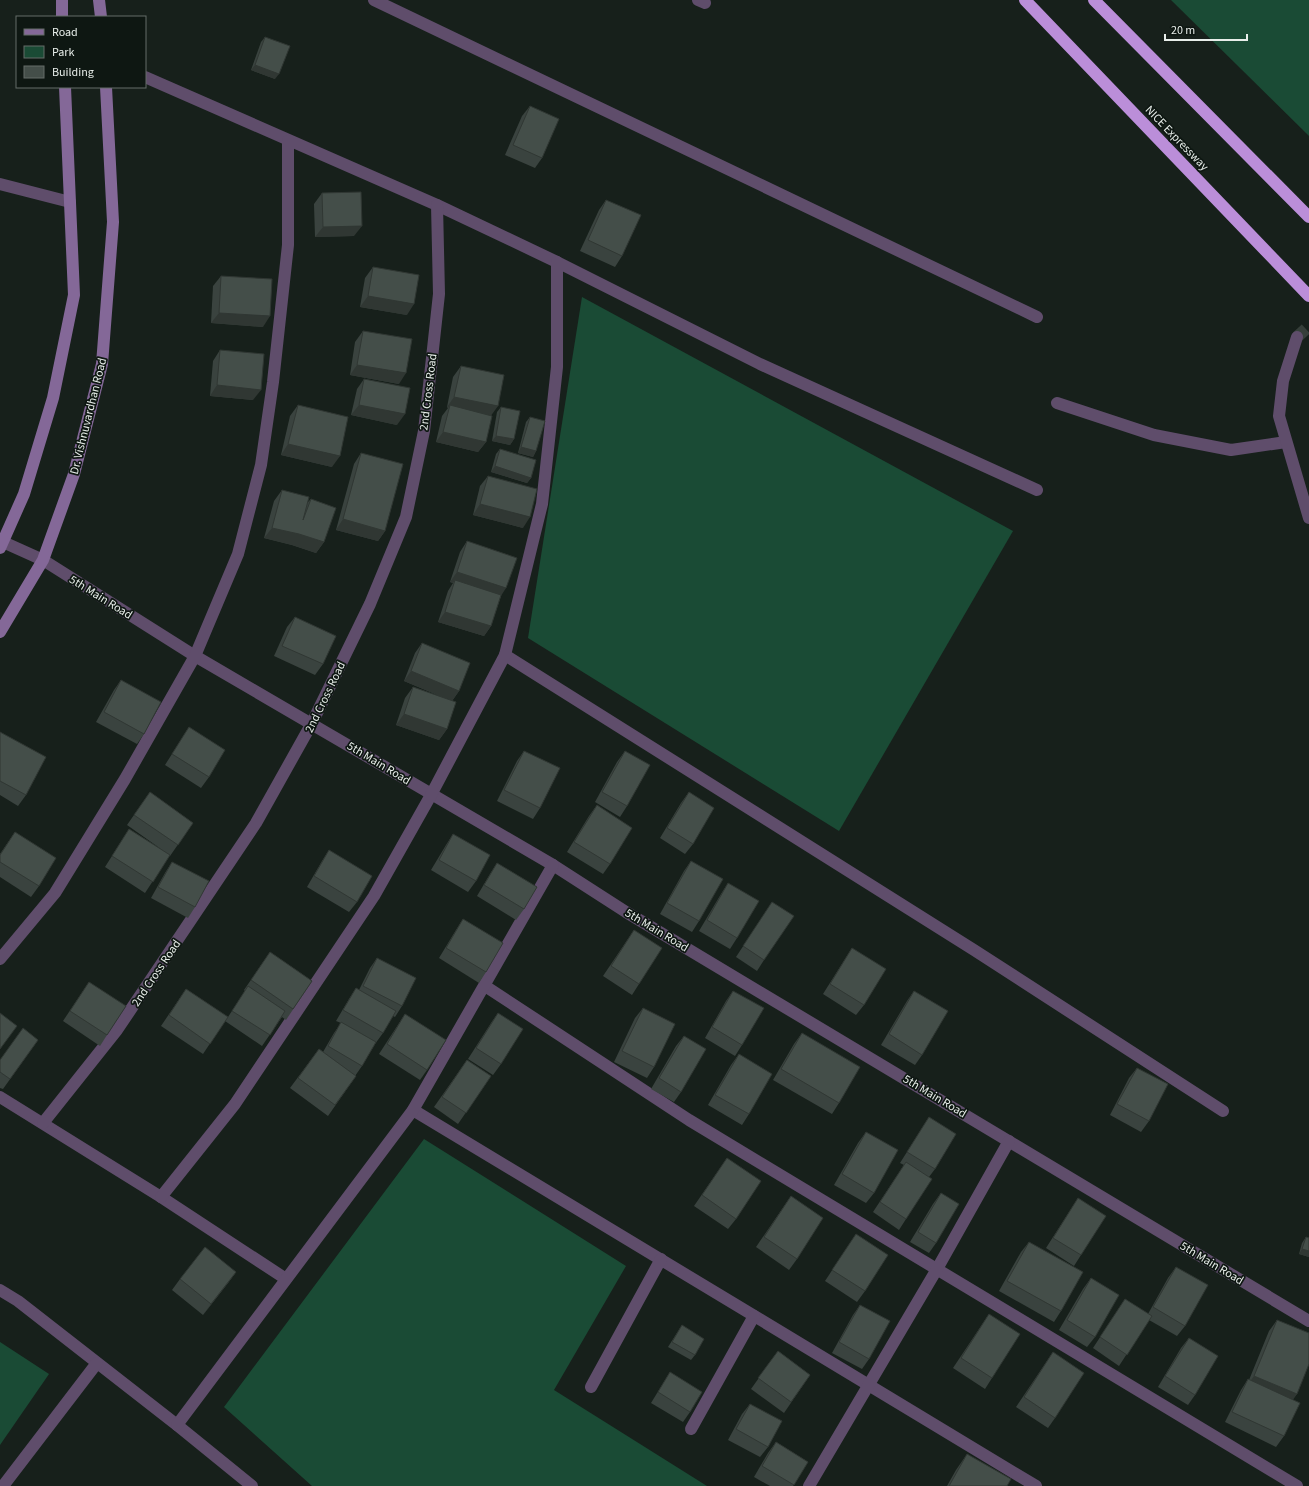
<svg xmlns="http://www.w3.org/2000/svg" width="1309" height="1486" viewBox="0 0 1309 1486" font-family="'Source Sans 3',sans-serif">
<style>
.green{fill:#1a4b35}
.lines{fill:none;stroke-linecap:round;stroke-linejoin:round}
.tertiary-tunnel{stroke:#363f3a;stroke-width:12;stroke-dasharray:12 6;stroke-linecap:butt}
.minor{stroke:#5f4d6b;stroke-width:12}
.tertiary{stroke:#5f4d6b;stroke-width:12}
.secondary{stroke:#846898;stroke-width:12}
.motorway{stroke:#bb8ed9;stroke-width:12}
.wall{fill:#3a433f}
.shaded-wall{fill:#303733}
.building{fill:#444e49;stroke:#303733}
.labels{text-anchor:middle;stroke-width:3.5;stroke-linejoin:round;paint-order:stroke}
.street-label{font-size:12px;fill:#e8eeea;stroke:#0e1712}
</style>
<rect width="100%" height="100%" fill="#17201b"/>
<g class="green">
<path d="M1171 0H1309V136Z"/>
<path d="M582 297 1013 531 839 831 528 638Z"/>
<path d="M424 1139 626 1266 554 1390 707 1486H312L224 1407Z"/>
<path d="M0 1342 49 1374 0 1445Z"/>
</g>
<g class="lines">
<path class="tertiary-tunnel" d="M1297 337 1309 326"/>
<g class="minor">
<path d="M374 0 1037 317"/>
<path d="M698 0 705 3"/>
<path d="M145 77 437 205 557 262 760 364 1037 490"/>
<path d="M0 184 70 202"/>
<path d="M1057 403 1154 435 1231 450 1286 442"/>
<path d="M3 542 43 560 195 656 553 865 626 912 1309 1321"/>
<path d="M505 655 974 950 1223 1111"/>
<path d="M0 959 55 893 125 779 195 656 238 554 261 465 273 382 288 245V141"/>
<path d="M485 986 689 1120 1297 1486"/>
<path d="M0 1097 161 1197 286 1279"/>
<path d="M413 1110 1036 1486"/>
<path d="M43 1123 117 1030 256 823 312 723 370 604 406 517 424 431 439 294 437 205"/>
<path d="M161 1197 235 1104 374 896 431 795 505 655 542 504 557 367V262"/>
<path d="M0 1290 18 1301 177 1425 252 1486"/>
<path d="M591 1387 661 1259"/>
<path d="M177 1425 413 1110 553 865"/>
<path d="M691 1429 754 1316"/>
<path d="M3 1486 97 1363"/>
<path d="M809 1486 937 1269 1009 1141"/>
</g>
<path class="tertiary" d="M1297 337 1283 381 1279 416 1309 518"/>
<g class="secondary">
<path d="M62 0V17"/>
<path d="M99 0 101 17"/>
<path d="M0 548 24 494 53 398 74 295 65 87"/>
<path d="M0 632 43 560 74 474 102 364 113 222 106 87"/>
</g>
<g class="motorway">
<path d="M1025 0 1309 296"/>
<path d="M1094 0 1309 217"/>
</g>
</g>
<g class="wall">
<path d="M265 37 275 79 251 70 261 42Z"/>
<path d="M530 106 542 158 535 168 505 155 522 116Z"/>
<path d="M322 193 354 236 315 237 314 204Z"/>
<path d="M606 200 622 256 615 267 580 251 599 210Z"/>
<path d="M373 267 407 315 360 307 365 278Z"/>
<path d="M221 276 263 327 211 323 213 286Z"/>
<path d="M363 331 399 384 350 375 355 342Z"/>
<path d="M220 350 253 400 210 396 213 361Z"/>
<path d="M461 366 491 415 486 442 478 452 436 442 442 416 448 408 447 407 453 377Z"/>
<path d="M364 379 397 425 351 415 357 389Z"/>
<path d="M298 405 332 467 281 455 290 416Z"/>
<path d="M501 407 514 439 510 445 492 441 497 412Z"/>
<path d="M530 417 536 451 533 457 518 453 526 422Z"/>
<path d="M500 449 531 478 527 483 491 472 496 454Z"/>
<path d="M361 453 385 531 378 541 336 530 354 464Z"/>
<path d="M488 476 523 528 473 515 480 486Z"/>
<path d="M282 490 307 503 311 499 324 542 316 553 292 545 264 538 274 501Z"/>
<path d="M467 541 501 596 491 626 484 636 438 622 448 591 453 583 450 582 460 552Z"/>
<path d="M295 617 323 664 315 675 274 656 287 627Z"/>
<path d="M422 643 459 691 452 701 447 729 439 740 396 725 405 698 413 687 442 697 404 681 415 653Z"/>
<path d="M121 680 144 734 137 744 96 722 114 690Z"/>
<path d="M189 727 209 777 201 788 165 765Z"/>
<path d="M0 732 26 795 18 806 0 795Z"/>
<path d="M524 751 540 808 533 819 497 801 517 761Z"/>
<path d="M625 751 627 806 620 817 595 802 617 762Z"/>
<path d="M150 792 193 823 170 856V855L145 893 105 867 129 829 161 849 127 825Z"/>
<path d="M689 792 693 844 685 854 660 838 681 803Z"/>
<path d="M597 805 610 864 603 874 567 852 589 816Z"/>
<path d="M15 832 39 886 31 897 0 877V854Z"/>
<path d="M453 834 476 881 468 892 431 870 446 845Z"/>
<path d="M329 850 357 902 349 912 307 887 322 861Z"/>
<path d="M691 861 699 921 692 932 660 914 684 871Z"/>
<path d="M172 862 195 907 188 918 151 898 165 873Z"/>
<path d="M497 863 524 909 516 920 477 896 490 874Z"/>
<path d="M728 883 737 938 730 949 699 931 721 894Z"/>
<path d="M772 902 764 960 757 971 736 957Z"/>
<path d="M463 919 486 972 479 983 439 958 456 930Z"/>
<path d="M634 930 639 984 632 995 603 976Z"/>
<path d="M852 948 864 1005 856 1015 823 994 845 959Z"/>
<path d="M270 952 312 981 286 1020 282 1017 262 1046 225 1021 203 1054 161 1026 186 989 228 1017 245 991 244 990Z"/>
<path d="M377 958 402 1006 395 1017 393 1016 383 1033 375 1044 362 1066 355 1076H356L328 1116 290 1088 319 1049 323 1052 334 1033 341 1023 336 1021 349 999 356 988 359 990 370 968Z"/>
<path d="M89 982 107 1035 100 1046 63 1021Z"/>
<path d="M733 991 742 1045 735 1056 705 1038 726 1001Z"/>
<path d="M914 991 922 1055 915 1065 881 1045 907 1001Z"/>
<path d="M643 1008 654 1067 647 1078 614 1062 635 1018Z"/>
<path d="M498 1013 501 1064 493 1075 468 1059 491 1023Z"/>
<path d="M405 1014 427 1070 420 1080 379 1054Z"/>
<path d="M802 1033 839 1103 832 1114 773 1080 794 1044Z"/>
<path d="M684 1036 681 1092 674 1102 651 1089 676 1046Z"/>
<path d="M38 1040 3 1089 0 1088V1060Z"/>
<path d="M739 1054 749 1114 742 1125 708 1105 731 1065Z"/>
<path d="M467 1060 491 1076 458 1124 434 1107Z"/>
<path d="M1137 1068 1149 1121 1141 1132 1110 1115 1129 1078Z"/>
<path d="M929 1117 935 1169 929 1177 906 1219 899 1230 873 1212 904 1165 900 1163 922 1128Z"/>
<path d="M866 1132 874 1193 866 1203 834 1185 858 1143Z"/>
<path d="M727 1158 736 1219 728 1229 694 1206Z"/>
<path d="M941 1193 936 1243 929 1253 910 1242 933 1204Z"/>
<path d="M791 1196 797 1259 789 1270 756 1247Z"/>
<path d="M1078 1198 1081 1255 1074 1266 1046 1248 1071 1209Z"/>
<path d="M856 1234 865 1291 857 1302 825 1281Z"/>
<path d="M1306 1237 1309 1238V1257L1299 1254 1302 1243Z"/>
<path d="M1029 1242 1061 1311 1054 1322 999 1291 1021 1252Z"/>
<path d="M1176 1267 1185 1326 1177 1336 1149 1320 1119 1366 1093 1348 1125 1299 1148 1314 1168 1278Z"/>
<path d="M236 1272 228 1283 203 1315 172 1290 180 1279Z"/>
<path d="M1091 1278 1095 1337 1087 1347 1059 1330 1083 1289Z"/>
<path d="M860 1305 869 1359 862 1369 832 1353 853 1315Z"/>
<path d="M989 1314 992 1378 985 1389 953 1368Z"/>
<path d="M1277 1320 1297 1394 1292 1400 1284 1436 1276 1447 1225 1422 1241 1390 1248 1379 1249 1380 1269 1331Z"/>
<path d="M682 1325 695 1355 691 1360 668 1347Z"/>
<path d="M1189 1338 1195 1395 1188 1405 1158 1387 1181 1348Z"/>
<path d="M778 1351 810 1375 784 1413 751 1389Z"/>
<path d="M1053 1352 1055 1418 1048 1428 1016 1407Z"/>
<path d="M670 1372 690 1412 683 1422 651 1403Z"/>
<path d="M750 1404 768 1447 760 1457 728 1440 742 1414Z"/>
<path d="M776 1442 808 1462 793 1486H770L754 1477 768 1453Z"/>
<path d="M967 1454 1007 1486H947L956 1470Z"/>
</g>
<g class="shaded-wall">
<path d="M255 65 279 74 275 79 251 70Z"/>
<path d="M362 226 354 236 315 237 323 227Z"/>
<path d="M368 296 414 304 407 315 360 307Z"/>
<path d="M219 313 270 316 263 327 211 323Z"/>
<path d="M357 365 406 373 399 384 350 375Z"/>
<path d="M217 385 261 390 253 400 210 396Z"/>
<path d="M454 397 498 406 490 417 450 405 448 408 447 407Z"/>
<path d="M359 405 405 414 397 425 351 415Z"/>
<path d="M443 432 486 442 478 452 436 442Z"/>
<path d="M496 436 514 439 510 445 492 441Z"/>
<path d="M288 444 340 456 332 467 281 455Z"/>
<path d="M521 447 536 451 533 457 518 453Z"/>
<path d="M495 466 531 478 527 483 491 472Z"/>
<path d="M480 504 530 517 523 528 473 515Z"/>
<path d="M343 519 385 531 378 541 336 530Z"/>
<path d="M272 528 299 534 324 542 316 553 292 545 264 538Z"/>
<path d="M457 572 506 588 499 599 455 580 453 583 450 582Z"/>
<path d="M445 612 491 626 484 636 438 622Z"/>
<path d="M411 671 459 691 452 701 404 681Z"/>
<path d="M404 714 447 729 439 740 396 725Z"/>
<path d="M1302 1249 1309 1251V1257L1299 1254Z"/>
<path d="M236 1272 228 1283 203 1315 211 1304Z"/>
<path d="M1254 1376 1297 1394 1290 1404 1246 1387Z"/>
</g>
<g class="building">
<path d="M265 37 290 46 279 74 255 65Z"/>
<path d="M530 106 559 119 542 158 513 145Z"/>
<path d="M361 192 362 226 323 227 322 193Z"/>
<path d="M606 200 641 215 622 256 588 240Z"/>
<path d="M373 267 419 275 414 304 368 296Z"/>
<path d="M221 276 272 279 270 316 219 313Z"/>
<path d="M363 331 412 339 406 373 357 365Z"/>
<path d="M220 350 264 354 261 390 217 385Z"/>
<path d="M461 366 504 375 498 406 454 397Z"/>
<path d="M364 379 410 388 405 414 359 405Z"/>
<path d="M298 405 348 417 340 456 288 444Z"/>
<path d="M450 405 492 416 486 442 443 432Z"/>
<path d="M501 407 520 411 514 439 496 436Z"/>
<path d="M530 417 545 421 536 451 521 447Z"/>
<path d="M500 449 536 460 531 478 495 466Z"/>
<path d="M361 453 403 464 385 531 343 519Z"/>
<path d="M488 476 537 489 530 517 480 504Z"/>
<path d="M282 490 309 497 303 520 311 499 336 508 324 542 299 534 272 528Z"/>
<path d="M467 541 517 558 506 588 457 572Z"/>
<path d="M455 580 501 595 491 626 445 612Z"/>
<path d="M295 617 336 636 323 664 282 646Z"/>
<path d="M422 643 470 663 459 691 411 671Z"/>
<path d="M121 680 161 702 144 734 104 712Z"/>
<path d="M413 687 456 702 447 729 404 714Z"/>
<path d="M189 727 225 750 209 777 172 754Z"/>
<path d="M0 732 46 757 26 795 0 781Z"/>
<path d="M524 751 560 768 540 808 504 790Z"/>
<path d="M625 751 650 765 627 806 602 792Z"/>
<path d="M150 792 193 823 178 845 134 815Z"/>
<path d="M689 792 714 808 693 844 667 828Z"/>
<path d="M597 805 632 828 610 864 574 842Z"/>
<path d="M129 829 170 855 153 882 112 856Z"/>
<path d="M15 832 56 858 39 886 0 862V855Z"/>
<path d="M453 834 490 855 476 881 439 860Z"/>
<path d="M329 850 372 876 357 902 314 876Z"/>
<path d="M691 861 723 879 699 921 667 903Z"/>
<path d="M172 862 209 881 195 907 158 887Z"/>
<path d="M497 863 537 887 524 909 484 885Z"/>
<path d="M728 883 759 901 737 938 707 920Z"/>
<path d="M772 902 794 916 764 960 743 946Z"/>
<path d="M463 919 503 943 486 972 446 948Z"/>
<path d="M634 930 662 948 639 984 611 966Z"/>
<path d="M852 948 886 969 864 1005 830 984Z"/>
<path d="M270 952 312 981 293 1009 251 980Z"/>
<path d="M377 958 416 978 402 1006 363 986Z"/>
<path d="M89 982 126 1006 107 1035 70 1011Z"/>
<path d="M248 986 285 1011 270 1035 232 1011Z"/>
<path d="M356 988 396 1011 383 1033 343 1010Z"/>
<path d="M186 989 228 1017 210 1044 169 1015Z"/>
<path d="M733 991 764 1008 742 1045 712 1027Z"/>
<path d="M914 991 948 1011 922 1055 889 1034Z"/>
<path d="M643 1008 675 1024 654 1067 622 1051Z"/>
<path d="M0 1013 17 1026 0 1049Z"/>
<path d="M498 1013 523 1029 501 1064 476 1048Z"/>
<path d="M405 1014 446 1040 427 1070 387 1044Z"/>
<path d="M341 1022 376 1042 362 1066 328 1046Z"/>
<path d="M23 1028 38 1040 10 1079 0 1072V1060Z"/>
<path d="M802 1033 860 1067 839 1103 781 1069Z"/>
<path d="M684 1036 706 1049 681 1092 659 1078Z"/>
<path d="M319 1049 356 1076 335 1105 298 1078Z"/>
<path d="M739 1054 772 1074 749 1114 715 1095Z"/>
<path d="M467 1060 491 1076 466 1113 442 1097Z"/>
<path d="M1137 1068 1168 1084 1149 1121 1117 1104Z"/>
<path d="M929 1117 956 1134 935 1169 907 1152Z"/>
<path d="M866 1132 898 1150 874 1193 842 1174Z"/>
<path d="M727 1158 761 1181 736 1219 702 1195Z"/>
<path d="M906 1162 932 1179 906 1219 880 1202Z"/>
<path d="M941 1193 959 1204 936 1243 918 1232Z"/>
<path d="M791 1196 823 1218 797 1259 764 1237Z"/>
<path d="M1078 1198 1106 1216 1081 1255 1053 1238Z"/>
<path d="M856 1234 888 1255 865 1291 832 1270Z"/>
<path d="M1306 1237 1309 1238V1251L1302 1249Z"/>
<path d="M1029 1242 1083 1272 1061 1311 1007 1281Z"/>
<path d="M205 1247 236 1272 211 1304 180 1279Z"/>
<path d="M1176 1267 1208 1285 1185 1326 1153 1307Z"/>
<path d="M1091 1278 1119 1295 1095 1337 1067 1320Z"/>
<path d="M1125 1299 1152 1316 1127 1355 1100 1337Z"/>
<path d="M860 1305 890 1321 869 1359 839 1342Z"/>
<path d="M989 1314 1020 1334 992 1378 961 1358Z"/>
<path d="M1277 1320 1309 1333V1364L1297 1394 1254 1376Z"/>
<path d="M682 1325 704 1339 695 1355 672 1342Z"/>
<path d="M1189 1338 1218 1356 1195 1395 1165 1376Z"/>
<path d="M778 1351 810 1375 791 1402 758 1378Z"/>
<path d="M1053 1352 1084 1373 1055 1418 1024 1397Z"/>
<path d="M670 1372 702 1392 690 1412 658 1392Z"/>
<path d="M1248 1379 1300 1403 1284 1436 1232 1412Z"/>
<path d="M750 1404 782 1421 768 1447 736 1429Z"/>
<path d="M776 1442 808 1462 794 1485 762 1466Z"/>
<path d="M967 1454 1011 1479 1007 1486H949Z"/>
</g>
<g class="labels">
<g class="street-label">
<text transform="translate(1177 138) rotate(46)" y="4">NICE Expressway</text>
<text transform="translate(428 392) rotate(-83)" y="4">2nd Cross Road</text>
<text transform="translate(88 416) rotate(-76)" y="4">Dr. Vishnuvardhan Road</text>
<text transform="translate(101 597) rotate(32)" y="4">5th Main Road</text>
<text transform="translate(325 697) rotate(-64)" y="4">2nd Cross Road</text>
<text transform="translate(379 763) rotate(31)" y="4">5th Main Road</text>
<text transform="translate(657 930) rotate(31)" y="4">5th Main Road</text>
<text transform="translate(156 973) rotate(-56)" y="4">2nd Cross Road</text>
<text transform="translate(935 1096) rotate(31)" y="4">5th Main Road</text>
<text transform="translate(1212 1263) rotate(31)" y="4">5th Main Road</text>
</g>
</g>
<rect x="16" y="16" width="130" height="72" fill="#0e1712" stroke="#656d68"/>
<rect x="24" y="29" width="20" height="6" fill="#846898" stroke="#656d68"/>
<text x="52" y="36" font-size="12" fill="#e8eeea">Road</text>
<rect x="24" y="46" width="20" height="12" fill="#1a4b35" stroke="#656d68"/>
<text x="52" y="56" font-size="12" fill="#e8eeea">Park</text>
<rect x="24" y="66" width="20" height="12" fill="#444e49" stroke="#656d68"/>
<text x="52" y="76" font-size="12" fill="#e8eeea">Building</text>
<path d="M1165 34v6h82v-6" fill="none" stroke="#e8eeea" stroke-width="2"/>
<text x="1171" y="34" font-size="12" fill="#e8eeea" stroke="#0e1712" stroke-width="3" paint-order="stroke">20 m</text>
</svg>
